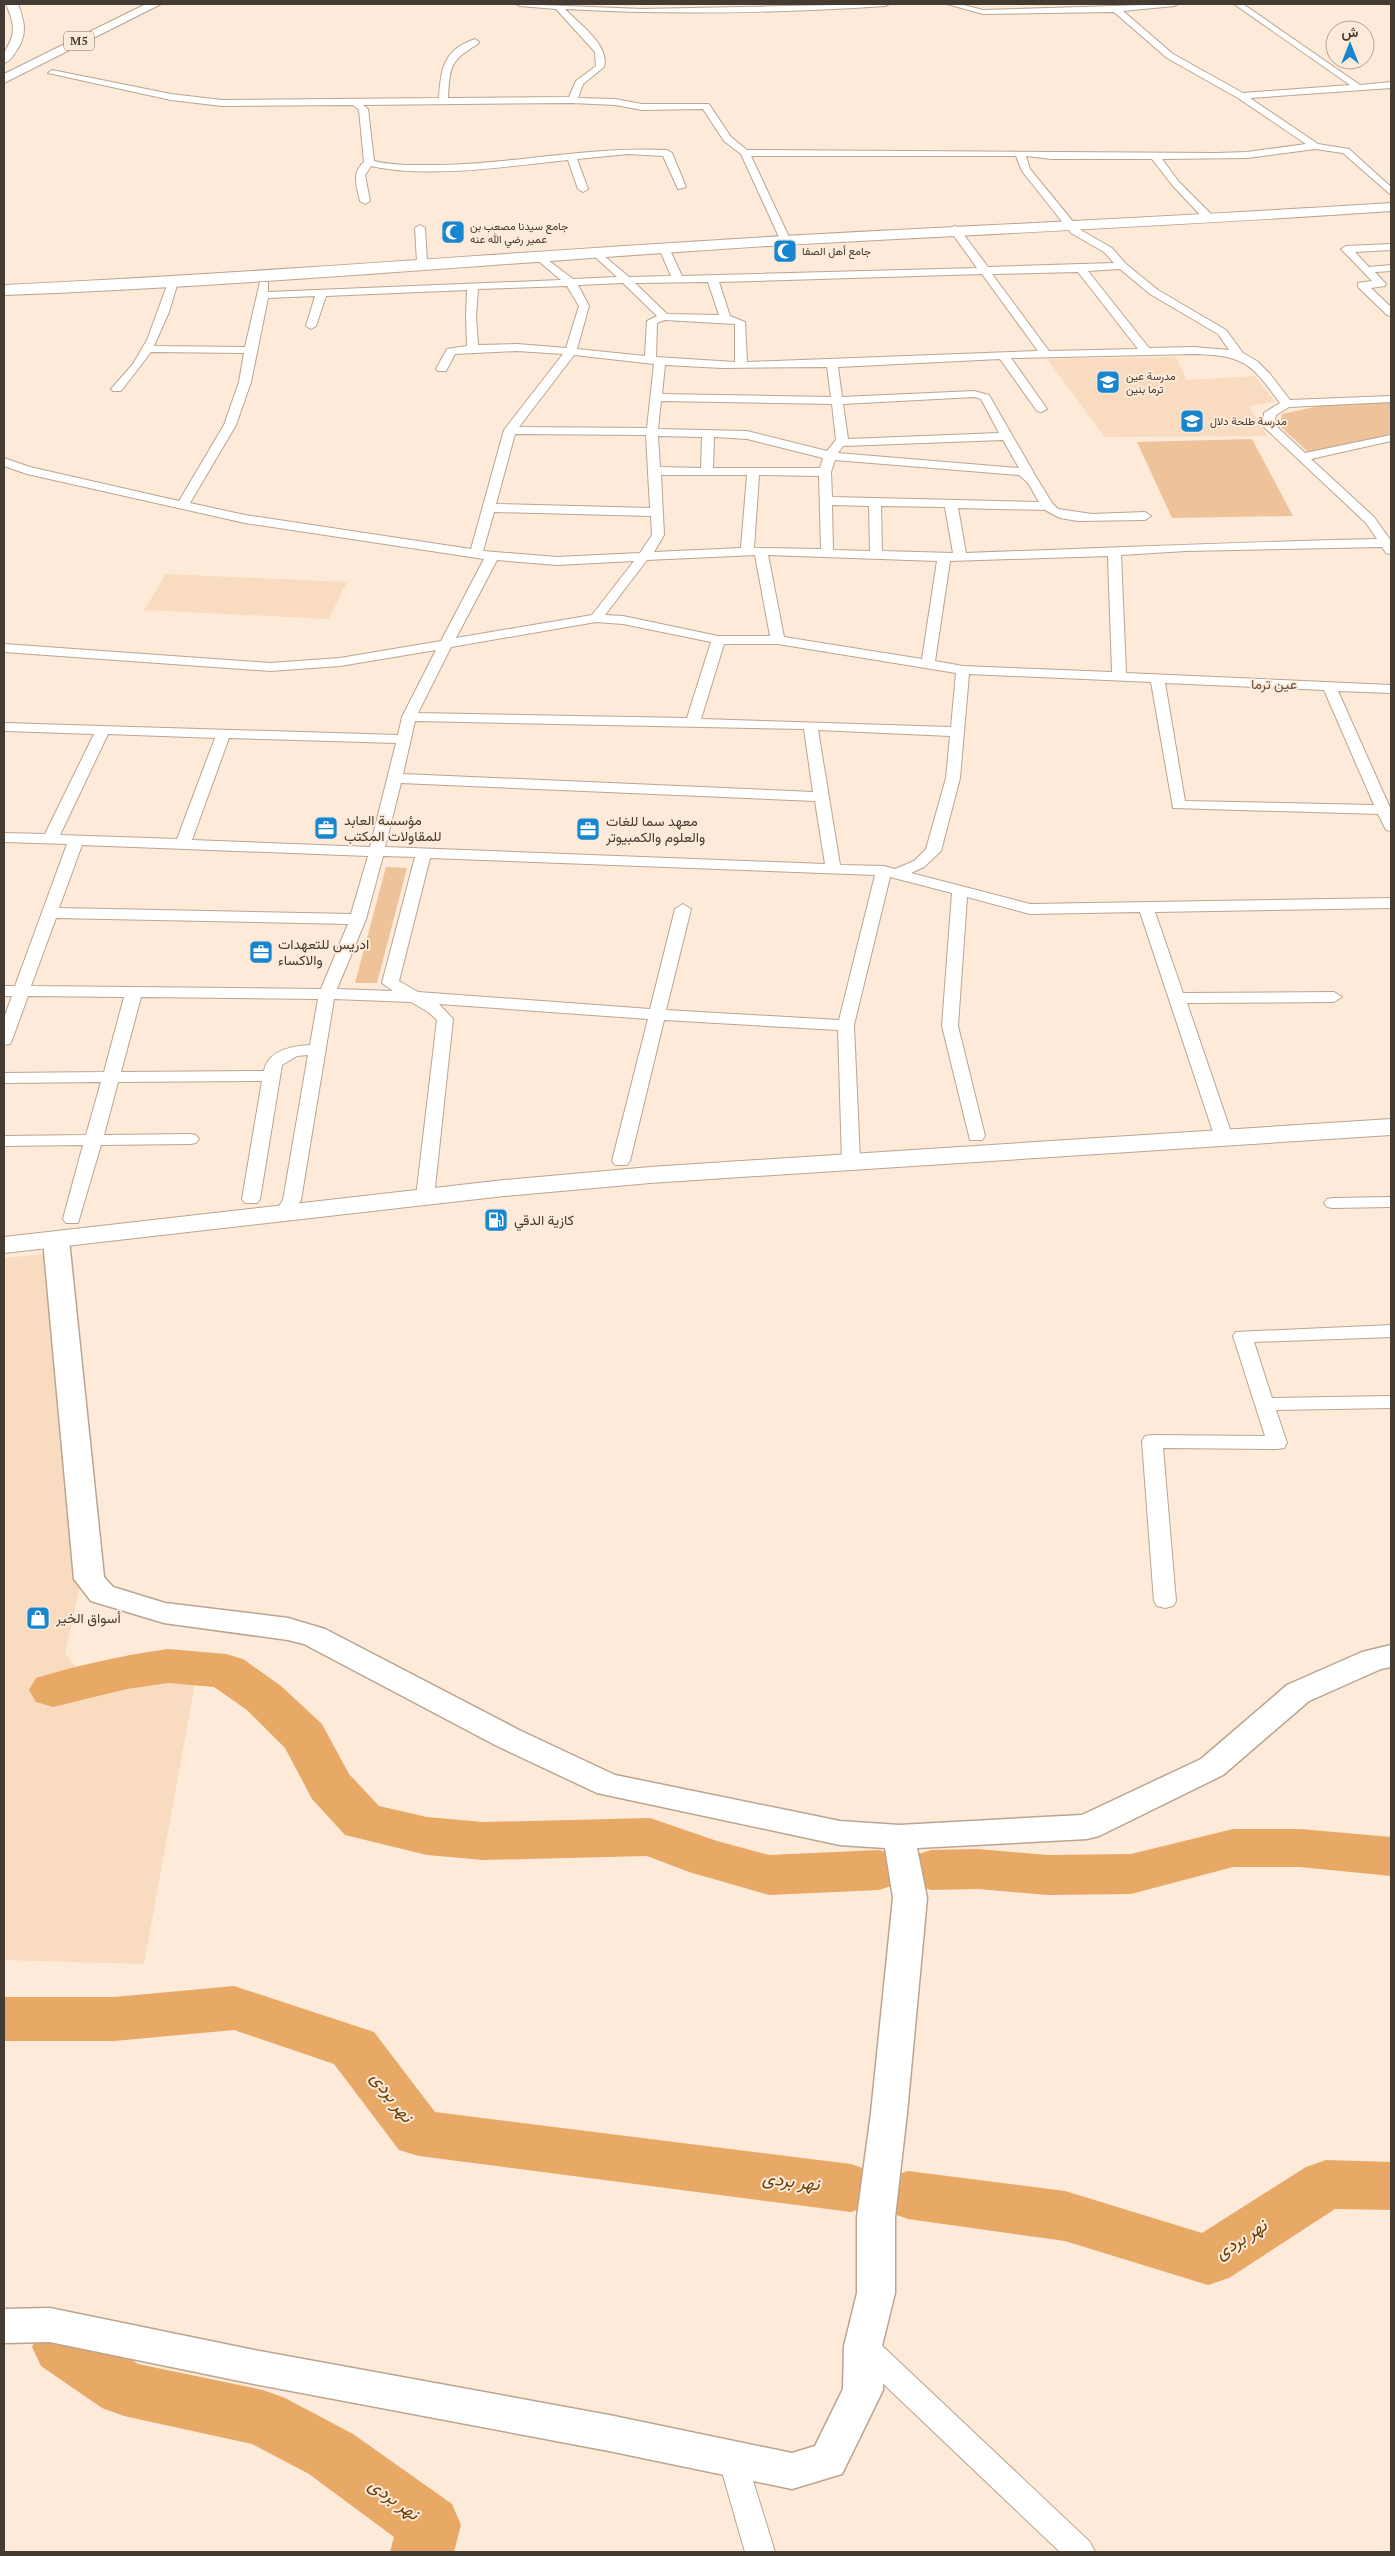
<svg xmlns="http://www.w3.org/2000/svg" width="1395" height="2556" viewBox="0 0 1395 2556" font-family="'PT Serif',Vazirmatn,serif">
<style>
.built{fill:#f9dcc0}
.green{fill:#eec399}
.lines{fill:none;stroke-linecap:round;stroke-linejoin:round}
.river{fill:#e8a866;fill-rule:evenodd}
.street-casing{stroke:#bba590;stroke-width:2}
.secondary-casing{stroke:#bba590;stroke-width:3}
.primary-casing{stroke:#bba590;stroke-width:2}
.highway-casing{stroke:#bba590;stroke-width:2}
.street{fill:#fff;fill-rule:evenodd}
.secondary{fill:#fff;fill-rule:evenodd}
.primary{fill:#fff;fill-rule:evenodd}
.highway{fill:#fff;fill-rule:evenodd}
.labels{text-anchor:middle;stroke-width:4;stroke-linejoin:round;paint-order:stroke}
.far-poi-label{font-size:11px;fill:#443b32;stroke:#fdead8;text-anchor:start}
.shield{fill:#fdead8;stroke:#7c7064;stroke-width:1}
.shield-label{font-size:12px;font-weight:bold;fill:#443b32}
.far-quarter-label{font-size:14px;fill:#66523f;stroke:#fdead8}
.poi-label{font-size:14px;fill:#443b32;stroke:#fdead8;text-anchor:start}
.near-water-label{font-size:18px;font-style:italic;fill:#683e09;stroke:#fdead8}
</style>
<rect width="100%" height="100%" fill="#fdead8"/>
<g class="built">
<path d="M1176 357 1187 380 1255 376 1275 402 1249 406 1267 436 1105 437 1047 359Z"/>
<path d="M166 574 257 578 347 582 329 619 144 610Z"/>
<path d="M53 1253 81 1582 65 1653 90 1685 114 1669 165 1658 200 1656 144 1964 4 1960V1258Z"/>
</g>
<g class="green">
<path d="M1391 402V435L1308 452 1280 426 1282 414 1319 406Z"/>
<path d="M1252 439 1293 516 1172 518 1137 442Z"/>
<path d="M386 867 407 868 377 983H355Z"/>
</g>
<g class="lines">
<g class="river">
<path d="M168 1649 226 1654 243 1659 281 1686 322 1724 349 1774 379 1806 427 1817 483 1822 650 1818 717 1841 769 1855 879 1850 897 1856 905 1870 897 1884 879 1890 769 1895 689 1872 647 1856 483 1860 427 1855 345 1835 312 1799 285 1748 247 1710 214 1687 168 1683 127 1689 53 1707 36 1702 29 1690 36 1678C79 1665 123 1655 168 1649Z"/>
<path d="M1233 1829H1300L1391 1837V1876L1300 1867H1233L1131 1894 1048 1895 978 1889 931 1890 913 1884 905 1870 913 1856 931 1850 978 1849 1048 1855 1131 1854Z"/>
<path d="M234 1986 374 2032 435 2112 851 2164 871 2171 880 2188 871 2205 851 2212 419 2156 399 2150 334 2064 234 2030 114 2041H4V1997H114Z"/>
<path d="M1326 2160 1391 2162V2210L1335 2209 1229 2278 1208 2285 1065 2241 908 2219 888 2212 879 2195 888 2178 908 2171 1065 2191 1202 2233 1306 2167Z"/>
<path d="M62 2320 83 2328 138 2364 263 2390 285 2398 353 2434 452 2504 461 2525 454 2552H390L394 2537 309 2474 252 2444 124 2416 102 2408 41 2366 32 2347 41 2328Z"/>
</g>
<g class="street-casing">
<g id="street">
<path d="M516 4 642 9 889 4 885 6C778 13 672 15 565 9 579 24 610 45 604 67L583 84 578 98 615 99 642 104H709L731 137 747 150 1216 153 1247 152 1306 144 1238 98 1167 58 1114 12 983 14 947 4H960L983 10 1178 4 1174 6 1123 11 1173 54 1243 93 1350 85 1234 4H1243L1360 85 1391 82V88L1250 98 1318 144 1349 149 1391 187V195L1343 153 1315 149 1247 158 1162 159 1179 182 1212 215 1213 217 1208 220 1204 219 1173 186 1152 159H1052L1026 156 1030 169 1079 229 1112 248 1126 264 1158 290 1226 330 1243 353 1257 361 1270 374 1290 400 1391 396V402L1289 407 1276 415 1274 424 1305 453 1391 435V441L1311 459 1374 517 1391 541V554L1386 553 1382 547 1186 551 1121 555 1126 673 1391 685V693L1338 691 1391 810V831L1386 830 1378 814 1173 808 1151 682 969 674 960 778 941 851 924 867 911 873 1030 904 1391 898V908L1155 912 1183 993 1334 992 1342 997 1334 1002 1187 1003 1233 1138 1230 1142H1218L1215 1138 1140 912 1030 914 967 897 958 1026 985 1136 982 1140H970L942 1026 952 893 890 877 854 1025 860 1161 857 1165H845L842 1161 838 1030 664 1020 630 1161 627 1165H615L612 1161 648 1019 439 1004 453 1019 434 1197 431 1201H419L416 1197 437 1020 428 1012 411 1002 334 999 301 1200 289 1218H277L274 1214 283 1200 308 1055 297 1056 282 1065 260 1199 257 1203H245L242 1199 262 1081 118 1082 104 1135 190 1134 196 1135 199 1139 196 1143 190 1144 101 1145 78 1223H66L63 1219 83 1145 4 1146V1136L86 1135 101 1082 4 1083V1073L104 1072 124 997 28 996 12 1040 10 1044 4 1045V1018L12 996H4V986H15L67 844 4 842V833L45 834 94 734 4 731V723L398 735 402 717 436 650 340 666 270 671 4 652V644L270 663 340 658 441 641 484 559 245 523 27 474 4 466V458L30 467 179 501 224 425 239 382 244 353 151 352 121 391H113L111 389 133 364 147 340 169 280 173 279 178 282 169 312 154 346 245 347 260 282H268V292L561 280 536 259V255L540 254 573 279 617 277 593 255V251L597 250 629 277 671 276 659 248 664 245 669 248 682 276 977 268 949 229 954 226 958 227 988 267 1114 263 1104 252 1071 233 1022 171 1016 156H751L789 237 784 240 779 237 741 154 724 141 703 109 642 110 615 105 572 103 363 105 368 109 374 161C395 166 416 165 438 165 515 164 590 146 667 150L672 153 686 187 678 189 663 156 628 154 577 159 588 189 583 192 578 189 568 160C508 166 429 179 371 166L365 175 370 201 365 204 360 201C357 187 351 173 364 162L359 110 353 105 222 106 171 100 48 73 52 70 171 94 222 100 439 98C441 69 443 50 475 39L479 42 478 44C449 61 450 67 448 98L569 97 576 81 596 66 595 52 556 9 520 6ZM1120 269 1150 294 1218 334 1229 350 1193 347 1149 348 1088 271ZM1078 272 1138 349 1049 351 992 274ZM982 274 1038 351 747 362 745 322 730 316 719 282ZM708 282 719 315 667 314 635 283ZM623 283 657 316 647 321 645 356 577 349 589 306 578 285ZM567 286 579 306 566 348 517 344 478 345 476 317 478 289ZM467 290 466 317 467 346 447 349 436 369 438 371H446L455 354 517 351 563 354 504 430 471 549 245 515 190 503 236 425 251 382 268 298 315 296 306 326 311 329 316 326 326 296ZM665 320 735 324V362L656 357 657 323ZM1193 354C1244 355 1251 363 1280 403L1264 413V427L1366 523 1377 539C1240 542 1103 548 966 553L958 508 1045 510 1060 518 1078 521 1145 520 1151 516 1145 512 1092 514 1058 509 1052 503 1035 475 989 395 974 391 842 397 838 367 1000 359 1037 411 1041 412 1047 409 1011 358ZM574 355 654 364 647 428 519 427ZM665 365 722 368 827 367 831 397 662 394ZM974 397 981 399 999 433 848 439 843 404ZM661 401 832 404 836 440 827 451 747 431 658 429ZM515 434 646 435 650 508 496 504ZM658 436 702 437 701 468 660 467ZM714 437 747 439 823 458 820 468H713ZM1003 440 1019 468 838 453 843 446ZM835 460 1019 475 1028 483 1039 502 832 497 831 472ZM661 475H747L741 548 654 552 664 535ZM759 475 819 476 821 549 754 548ZM832 505 869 506 870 551 833 550ZM881 506 945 507 953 553 882 551ZM494 512 651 516 652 535 640 553 557 557 483 551ZM755 555 770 636H718L623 616 605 615 647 560ZM768 555 937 561 922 659 784 637ZM1108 556 1112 672 963 666 935 661 950 561ZM497 560 557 565 634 561 592 615 456 638ZM596 622 623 624 711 642 687 718 418 713 451 647ZM724 644H778L956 673 951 727 701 719ZM1165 683 1324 690 1374 805 1185 801ZM415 721 804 729 813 792 403 774ZM818 730 950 736 946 778 926 849 914 861 895 869 884 866 840 865ZM108 734 215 738 177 839 60 835ZM229 738 396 743 370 847 192 840ZM401 783 815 801 825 864 385 847ZM82 845 368 856 351 914 59 908ZM383 856 415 857 382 983 393 991 337 989 366 919ZM430 858 875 875 839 1020 666 1010 691 909 683 904 675 909 650 1009 418 992 399 981ZM56 918 348 924 321 989 31 986ZM141 997 318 999 310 1045C292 1046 268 1050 264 1071L121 1072Z"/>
<path d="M420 225 425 228 427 261 422 264 417 261 415 228Z"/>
<path d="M1391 244V250L1355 252 1369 267 1391 265V271L1375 272 1386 284 1385 286 1371 288 1391 307V316L1387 315 1358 287V283L1372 281 1341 249 1346 246Z"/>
<path d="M1391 1197V1207L1333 1208 1327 1207 1324 1203 1327 1199 1333 1198Z"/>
<path d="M1391 1325V1337L1254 1342 1272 1398 1391 1396V1408L1276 1410 1287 1443 1284 1448 1277 1449 1163 1448 1176 1601 1173 1606 1165 1608 1157 1606 1154 1601 1142 1441 1145 1436 1152 1435 1265 1436 1233 1336 1236 1332Z"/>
<path d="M864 2335 874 2338 1090 2542 1095 2552H1060L854 2356 850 2347 854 2338Z"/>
<path d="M732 2445 742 2449 746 2458 775 2552H745L718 2458 722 2449Z"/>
</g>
</g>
<g class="secondary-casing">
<path id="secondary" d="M56 1232 65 1235 69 1240 104 1577 113 1587 165 1603 288 1618 325 1629 519 1730 615 1775 840 1821 899 1825 1082 1815 1201 1759 1287 1685 1362 1652 1391 1645V1667L1381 1669 1309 1701 1223 1775 1099 1836 1087 1839 917 1848 927 1898 907 2113 895 2217V2293L882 2346 883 2390 842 2474 792 2489 609 2451 254 2384 50 2342 4 2343V2309L50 2308 254 2350 609 2415 792 2453 815 2446 843 2389 844 2346 857 2293V2217L871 2113 893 1898 885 1848 840 1845 597 1793 497 1746 304 1644 288 1640 164 1623 91 1601 74 1579 43 1240 47 1235Z"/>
</g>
<g class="primary-casing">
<g id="primary">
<path d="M1391 203V211C1189 225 987 234 784 245 524 261 264 285 4 295V285C264 273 524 251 784 236 987 225 1189 216 1391 203Z"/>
<path d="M1391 1119V1135L650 1183 504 1196 4 1253V1237L504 1180 650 1167Z"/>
</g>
</g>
<g class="highway-casing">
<g id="highway">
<path d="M6 4H18C25 23 28 35 15 53 12 57 10 61 4 63 3 49 9 48 12 36 15 25 10 14 6 4Z"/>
<path d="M146 4H161L4 83V74Z"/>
</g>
</g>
<use href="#street" class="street"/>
<use href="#secondary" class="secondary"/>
<use href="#primary" class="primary"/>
<use href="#highway" class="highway"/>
</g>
<defs>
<g id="mosque-square" transform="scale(1.25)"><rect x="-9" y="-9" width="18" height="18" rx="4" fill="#1885cf" stroke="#fdead8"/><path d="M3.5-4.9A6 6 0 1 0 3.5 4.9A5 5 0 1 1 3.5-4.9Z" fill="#fff"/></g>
<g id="school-square" transform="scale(1.25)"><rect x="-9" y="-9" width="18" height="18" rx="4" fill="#1885cf" stroke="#fdead8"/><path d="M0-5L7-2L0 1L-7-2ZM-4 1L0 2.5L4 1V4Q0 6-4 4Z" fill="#fff"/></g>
<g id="office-square" transform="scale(1.25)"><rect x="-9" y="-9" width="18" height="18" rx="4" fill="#1885cf" stroke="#fdead8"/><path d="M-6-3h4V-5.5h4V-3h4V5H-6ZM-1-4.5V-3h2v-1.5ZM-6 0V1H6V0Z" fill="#fff"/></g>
<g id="fuel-square" transform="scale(1.25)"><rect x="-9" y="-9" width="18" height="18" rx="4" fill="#1885cf" stroke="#fdead8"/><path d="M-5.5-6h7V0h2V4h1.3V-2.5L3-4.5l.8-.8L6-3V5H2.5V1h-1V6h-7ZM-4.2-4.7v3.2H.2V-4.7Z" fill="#fff"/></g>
<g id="shop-square" transform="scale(1.25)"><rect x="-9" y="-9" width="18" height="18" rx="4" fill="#1885cf" stroke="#fdead8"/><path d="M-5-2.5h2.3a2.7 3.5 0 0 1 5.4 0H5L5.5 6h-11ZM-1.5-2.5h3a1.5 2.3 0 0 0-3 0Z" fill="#fff"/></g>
</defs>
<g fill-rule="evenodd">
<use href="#mosque-square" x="453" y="232"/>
<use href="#mosque-square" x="785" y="251"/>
<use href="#school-square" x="1108" y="382"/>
<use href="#school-square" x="1192" y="421"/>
<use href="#office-square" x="326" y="828"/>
<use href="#office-square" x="588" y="829"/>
<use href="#office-square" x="261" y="952"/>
<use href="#fuel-square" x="496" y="1220"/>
<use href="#shop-square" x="38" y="1618"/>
</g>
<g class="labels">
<g class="far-poi-label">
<text x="470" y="230">جامع سيدنا مصعب بن<tspan x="470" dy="13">عمير رضي الله عنه</tspan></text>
<text x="802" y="255">جامع أهل الصفا</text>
<text x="1126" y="380">مدرسة عين<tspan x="1126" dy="13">ترما بنين</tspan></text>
<text x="1210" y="425">مدرسة طلحة دلال</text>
</g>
<rect class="shield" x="64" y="31.5" width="30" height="19" rx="4"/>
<g class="shield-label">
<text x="79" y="45">M5</text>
</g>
<g class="far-quarter-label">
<text x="1274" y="689">عين ترما</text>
</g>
<g class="poi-label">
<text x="344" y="825">مؤسسة العابد<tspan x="344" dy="16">للمقاولات المكتب</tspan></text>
<text x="606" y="826">معهد سما للغات<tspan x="606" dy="16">والعلوم والكمبيوتر</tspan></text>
<text x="278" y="949">ادريس للتعهدات<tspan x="278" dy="16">والاكساء</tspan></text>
<text x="514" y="1225">كازية الدقي</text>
<text x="56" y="1623">أسواق الخير</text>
</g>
<g class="near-water-label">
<text transform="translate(392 2097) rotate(53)" y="6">نهر بردى</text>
<text transform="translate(791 2181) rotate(7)" y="6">نهر بردى</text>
<text transform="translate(1241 2239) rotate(-33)" y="6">نهر بردى</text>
<text transform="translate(394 2499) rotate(36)" y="6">نهر بردى</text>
</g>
</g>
<rect width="1395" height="2556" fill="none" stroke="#443b32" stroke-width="10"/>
<g transform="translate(1350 45)"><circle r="24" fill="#fdead8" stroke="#b3a496"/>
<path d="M0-4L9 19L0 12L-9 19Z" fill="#1885cf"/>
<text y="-8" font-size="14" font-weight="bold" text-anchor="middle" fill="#443b32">ش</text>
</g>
</svg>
